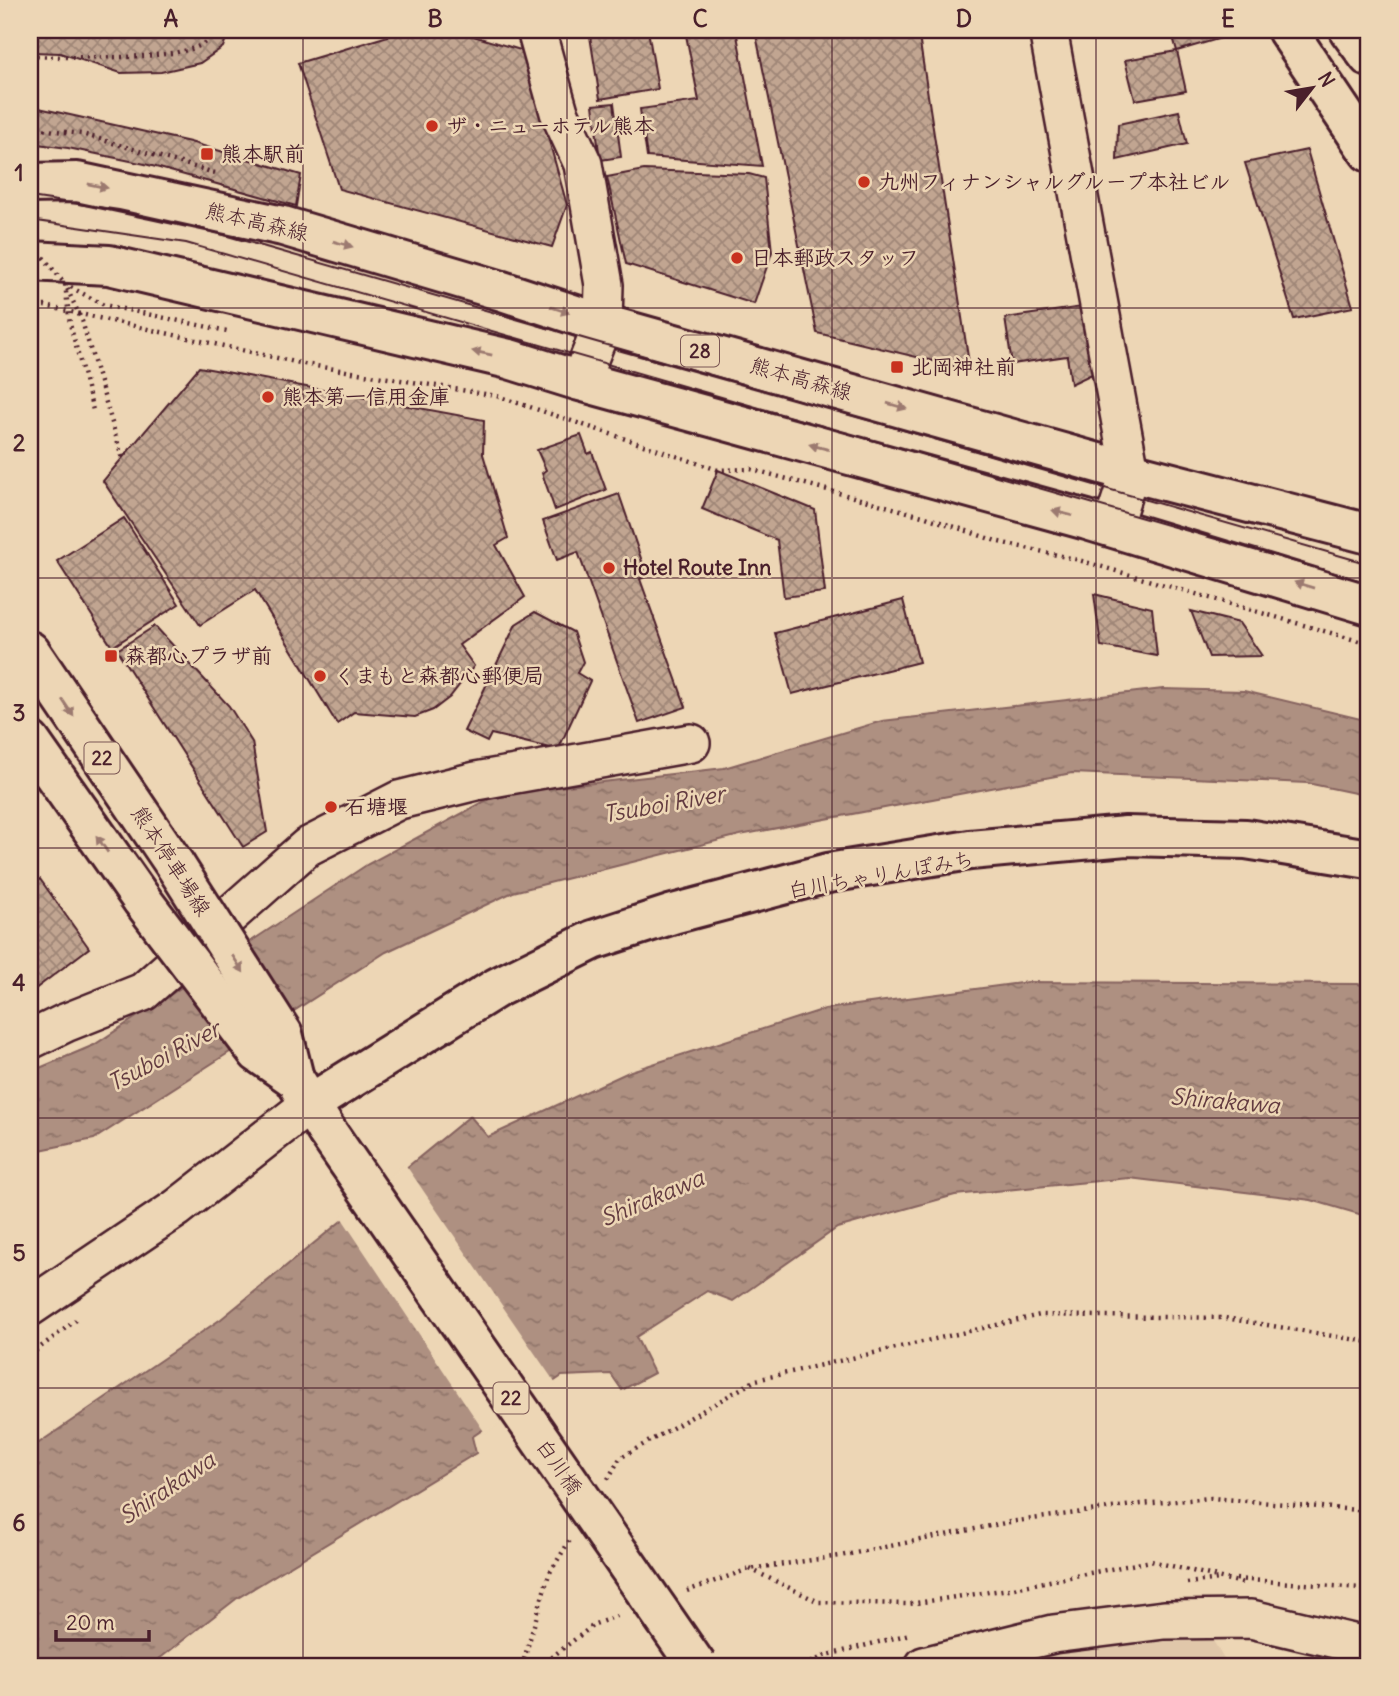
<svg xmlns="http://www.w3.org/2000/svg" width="1399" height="1696" viewBox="0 0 1399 1696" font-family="Delius,'Klee One',sans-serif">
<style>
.built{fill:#e0c7aa}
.water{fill:url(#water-ripples);stroke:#86635f;stroke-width:2}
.pier{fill:#edd6b5}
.building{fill:url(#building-cross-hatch);stroke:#4a1f2b;stroke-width:2}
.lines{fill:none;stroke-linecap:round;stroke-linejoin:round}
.street-casing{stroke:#4a1f2b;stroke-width:42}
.secondary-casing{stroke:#4a1f2b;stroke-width:44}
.primary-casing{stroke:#4a1f2b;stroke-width:44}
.path{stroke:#4a1f2b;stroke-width:4.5;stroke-dasharray:2 5;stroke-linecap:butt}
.street{stroke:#edd6b5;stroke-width:37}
.secondary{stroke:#edd6b5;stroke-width:38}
.primary{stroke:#edd6b5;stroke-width:38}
.tram{stroke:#4a1f2b;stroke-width:2}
.primary-bridge-casing{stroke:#4a1f2b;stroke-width:44;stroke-linecap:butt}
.path-bridge{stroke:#4a1f2b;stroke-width:4.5;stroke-dasharray:2 5;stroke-linecap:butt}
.primary-bridge{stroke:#edd6b5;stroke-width:38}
.oneway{fill:#9c7a70}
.grid{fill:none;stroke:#4a1f2b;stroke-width:2;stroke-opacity:0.55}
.poi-dot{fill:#c8321e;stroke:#edd6b5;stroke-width:2.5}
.labels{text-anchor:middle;stroke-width:5;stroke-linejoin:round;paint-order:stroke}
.shield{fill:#edd6b5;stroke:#7b5654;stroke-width:2}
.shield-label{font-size:19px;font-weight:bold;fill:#4a1f2b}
.poi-label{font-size:21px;font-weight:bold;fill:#4a1f2b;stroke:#edd6b5;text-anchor:start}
.street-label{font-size:21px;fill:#4a1f2b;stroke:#edd6b5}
.water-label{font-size:23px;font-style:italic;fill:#633b40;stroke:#edd6b5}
.neatline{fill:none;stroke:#4a1f2b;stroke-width:2.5}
.grid-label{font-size:23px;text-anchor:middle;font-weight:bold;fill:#4a1f2b}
</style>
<defs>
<pattern id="water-ripples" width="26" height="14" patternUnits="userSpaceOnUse" patternTransform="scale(1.75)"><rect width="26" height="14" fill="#ae9081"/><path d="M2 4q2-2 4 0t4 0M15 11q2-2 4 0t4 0" fill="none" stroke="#90756a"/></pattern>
<pattern id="building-cross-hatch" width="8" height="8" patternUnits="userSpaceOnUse" patternTransform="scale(1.75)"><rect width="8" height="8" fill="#c1a591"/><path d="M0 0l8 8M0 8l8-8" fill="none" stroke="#9f8677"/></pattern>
</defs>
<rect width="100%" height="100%" fill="#edd6b5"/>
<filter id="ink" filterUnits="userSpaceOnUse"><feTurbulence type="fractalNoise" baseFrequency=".0143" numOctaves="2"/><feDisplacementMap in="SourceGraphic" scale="14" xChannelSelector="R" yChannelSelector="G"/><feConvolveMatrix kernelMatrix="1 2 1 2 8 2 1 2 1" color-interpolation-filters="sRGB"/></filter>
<g filter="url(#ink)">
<path class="built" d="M1212 1639 1228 1666H980L1102 1641Z"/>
<g class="water">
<path d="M1163 689 1244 691 1369 721V796L1307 783 1072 773 740 835 513 892 386 952 94 1139 30 1152V1072L94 1045 368 864 498 794 724 768 882 721Z"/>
<path d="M1028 982 1358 984 1369 987V1217L1311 1200 1129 1178 955 1195 837 1228 733 1301 707 1291 636 1337 654 1373 622 1390 611 1374 562 1376 472 1437 476 1453 236 1599 150 1666H30V1449L221 1319 470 1116 488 1137 631 1071 825 1009Z"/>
</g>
<path class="pier" d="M405 1164 556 1384 485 1433 341 1217Z"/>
<g class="building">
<path d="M30 30H134L168 35 187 30H229L223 47 200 63 161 72 121 73 60 53 33 52 30 55Z"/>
<path d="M408 30H453L524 51 567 205 552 247 339 189 298 63Z"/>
<path d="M589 30H648L658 89 600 99Z"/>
<path d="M685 30H736L762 166 647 157 640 109 699 101Z"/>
<path d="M755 30H918L970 370 817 333Z"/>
<path d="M1171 30H1232L1235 34 1177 51Z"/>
<path d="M1177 51 1186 91 1135 100 1125 60Z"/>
<path d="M614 103 621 157 600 160 593 105Z"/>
<path d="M30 106 190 142 301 175 296 206 145 164 68 148 30 143Z"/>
<path d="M1179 111 1187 144 1117 160 1118 124Z"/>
<path d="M1307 150 1353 307 1294 319 1245 163Z"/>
<path d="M644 170 749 174 764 178 772 252 754 304 626 264 607 177Z"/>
<path d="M1082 307 1111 365 1071 384 1067 356 1012 364 1005 318Z"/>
<path d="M199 367 484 420 483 454 508 538 496 545 525 597 459 645 474 666 450 697 433 710 415 717 354 712 337 724 255 590 200 625 103 481Z"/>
<path d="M581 435 588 454 592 452 606 490 555 510 542 473 546 470 537 450Z"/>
<path d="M718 470 815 510 825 592 784 597 777 540 702 509Z"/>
<path d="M619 494 647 576 640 579 686 707 639 723 578 552 557 560 543 521Z"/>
<path d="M124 518 179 604 112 647 57 561Z"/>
<path d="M1094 594 1152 608 1157 656 1101 646Z"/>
<path d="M903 600 919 662 792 694 775 633Z"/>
<path d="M1191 611 1239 623 1262 656 1209 657Z"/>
<path d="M535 612 573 632 583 662 577 673 590 681 558 750 491 734 487 742 464 731 516 624Z"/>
<path d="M155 626 229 706 252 742 267 832 243 847 117 650Z"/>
<path d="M40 879 89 948 30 993V886Z"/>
</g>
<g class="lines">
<g class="street-casing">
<g id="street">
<path d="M536 30 559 112 583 164 604 285 603 324 580 381"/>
<path d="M1048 30 1130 472 1112 527"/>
<path d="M30 1040 65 1023 143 992 307 847 399 800 476 781 691 743"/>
<path d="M30 1307 177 1208 310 1104"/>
<path d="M924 1666 1053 1634 1164 1620 1251 1619 1369 1647"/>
</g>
</g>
<g class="secondary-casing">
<g id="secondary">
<path d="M1287 30 1369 152"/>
<path d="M1349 30 1369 57"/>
<path d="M310 1104 498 987 593 940 673 914 828 873 970 850 1126 836 1246 839 1369 859"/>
</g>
</g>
<g class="primary-casing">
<g id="primary">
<path d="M30 183 77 182 283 226 499 290 603 324 1130 472 1369 534"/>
<path d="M30 261 109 265 509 359 580 381 1087 520 1369 605"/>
<path d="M30 651 175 865"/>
<path d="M30 741 142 900"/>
<path d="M294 1078 326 1130"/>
</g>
</g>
<g class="path">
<path d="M30 56C63 57 179 62 204 43 208 41 210 34 213 30"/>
<path d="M30 128 82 134 215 173"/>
<path d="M30 307 45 306 304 364 497 396 718 470 751 469 926 517 999 542 1075 559 1369 644"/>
<path d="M30 1355 79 1318"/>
<path d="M608 1479 620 1458 756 1380 1040 1315 1225 1318 1369 1342"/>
<path d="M750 1569 819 1602 909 1604 1009 1589 1151 1561 1242 1583"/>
<path d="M1236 1579 1360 1588 1369 1592"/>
<path d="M1187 1583 1220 1579"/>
<path d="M687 1591 749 1569 840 1556 1010 1522 1141 1504 1211 1498 1369 1511"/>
<path d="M522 1666 549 1574 570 1540"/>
<path d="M540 1666 595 1624 620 1615"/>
<path d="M805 1666 824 1656 910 1634"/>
</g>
<use href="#street" class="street"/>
<use href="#secondary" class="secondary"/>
<use href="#primary" class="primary"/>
<g class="tram">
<path d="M30 197 119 210 196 227 1369 564"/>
<path d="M30 220 186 243 1369 583"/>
</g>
<g class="primary-bridge-casing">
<g id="primary-bridge">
<path d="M175 865 283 1034 294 1078"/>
<path d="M142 900 258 1053 294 1078"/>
<path d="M326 1130 697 1666"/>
</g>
</g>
<g class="path-bridge">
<path d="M30 241 65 284 70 324 94 414"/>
<path d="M122 457 82 321 65 284 104 305 227 331"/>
</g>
<use href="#primary-bridge" class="primary-bridge"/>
</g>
<defs><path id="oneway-solid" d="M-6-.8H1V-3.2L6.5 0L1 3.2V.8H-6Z" transform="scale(1.75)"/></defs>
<g class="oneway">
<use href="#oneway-solid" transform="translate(98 186) rotate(12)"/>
<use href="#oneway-solid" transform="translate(343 244) rotate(16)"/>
<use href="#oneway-solid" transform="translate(560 310) rotate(18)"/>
<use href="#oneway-solid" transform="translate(482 353) rotate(-168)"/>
<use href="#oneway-solid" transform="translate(897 406) rotate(16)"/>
<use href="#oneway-solid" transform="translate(819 447) rotate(-165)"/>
<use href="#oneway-solid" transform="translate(1062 513) rotate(-165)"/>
<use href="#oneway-solid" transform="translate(1304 585) rotate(-163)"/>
<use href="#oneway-solid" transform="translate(68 708) rotate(56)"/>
<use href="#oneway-solid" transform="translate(102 844) rotate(-125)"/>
<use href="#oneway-solid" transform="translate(238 964) rotate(57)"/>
</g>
</g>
<path class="grid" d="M303 30V1666M567 30V1666M832 30V1666M1096 30V1666M30 308H1369M30 578H1369M30 848H1369M30 1118H1369M30 1388H1369"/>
<g class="poi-dot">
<circle cx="432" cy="126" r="7"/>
<rect x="200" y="147" width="14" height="14" rx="3.5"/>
<circle cx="864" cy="182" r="7"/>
<circle cx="737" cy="258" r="7"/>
<rect x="890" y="360" width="14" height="14" rx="3.5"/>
<circle cx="268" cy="397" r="7"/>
<circle cx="609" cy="568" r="7"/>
<rect x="104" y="649" width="14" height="14" rx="3.5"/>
<circle cx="320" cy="676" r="7"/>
<circle cx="331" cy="807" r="7"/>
</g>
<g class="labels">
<g class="shield">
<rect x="681" y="335.5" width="38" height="31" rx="5"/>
<rect x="84.5" y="742.5" width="35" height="31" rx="5"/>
<rect x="493.5" y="1382.5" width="35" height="31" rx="5"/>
</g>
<g class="shield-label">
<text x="700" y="358">28</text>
<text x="102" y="765">22</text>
<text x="511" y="1405">22</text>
</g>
<g class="poi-label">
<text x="446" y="133">ザ・ニューホテル熊本</text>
<text x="221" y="161">熊本駅前</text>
<text x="878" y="189">九州フィナンシャルグループ本社ビル</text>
<text x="751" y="265">日本郵政スタッフ</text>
<text x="911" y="374">北岡神社前</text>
<text x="282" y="404">熊本第一信用金庫</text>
<text x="623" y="575">Hotel Route Inn</text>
<text x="125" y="663">森都心プラザ前</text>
<text x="334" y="683">くまもと森都心郵便局</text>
<text x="345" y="814">石塘堰</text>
</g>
<g class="street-label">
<text transform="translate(257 222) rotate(13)" y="7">熊本高森線</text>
<text transform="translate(801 379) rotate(16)" y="7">熊本高森線</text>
<text transform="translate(171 861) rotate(57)" y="7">熊本停車場線</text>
<text transform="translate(881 875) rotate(-10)" y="7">白川ちゃりんぽみち</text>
<text transform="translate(559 1467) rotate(55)" y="7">白川橋</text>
</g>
<g class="water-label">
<text transform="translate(664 804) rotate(-10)" y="8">Tsuboi River</text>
<text transform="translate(164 1056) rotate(-28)" y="8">Tsuboi River</text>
<text transform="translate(1225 1101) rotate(5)" y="8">Shirakawa</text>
<text transform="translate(652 1198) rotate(-23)" y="8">Shirakawa</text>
<text transform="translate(167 1488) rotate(-34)" y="8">Shirakawa</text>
</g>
</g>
<rect width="1399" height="1696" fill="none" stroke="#edd6b5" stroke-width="77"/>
<g transform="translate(1312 88) rotate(59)" stroke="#edd6b5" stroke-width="5" paint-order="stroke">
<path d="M0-5L12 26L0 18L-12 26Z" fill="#4a1f2b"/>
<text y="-10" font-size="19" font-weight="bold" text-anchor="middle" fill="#4a1f2b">N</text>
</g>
<path d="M56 1630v10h93v-10" fill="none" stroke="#4a1f2b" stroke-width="3.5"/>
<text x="66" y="1630" font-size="21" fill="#4a1f2b" stroke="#edd6b5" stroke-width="5" paint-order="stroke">20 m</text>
<rect x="38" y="38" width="1322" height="1620" class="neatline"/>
<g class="grid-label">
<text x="171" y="27">A</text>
<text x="435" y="27">B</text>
<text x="700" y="27">C</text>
<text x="964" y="27">D</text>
<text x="1228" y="27">E</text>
<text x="19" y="181">1</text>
<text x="19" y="451">2</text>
<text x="19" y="721">3</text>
<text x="19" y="991">4</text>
<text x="19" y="1261">5</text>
<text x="19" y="1531">6</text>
</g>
</svg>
